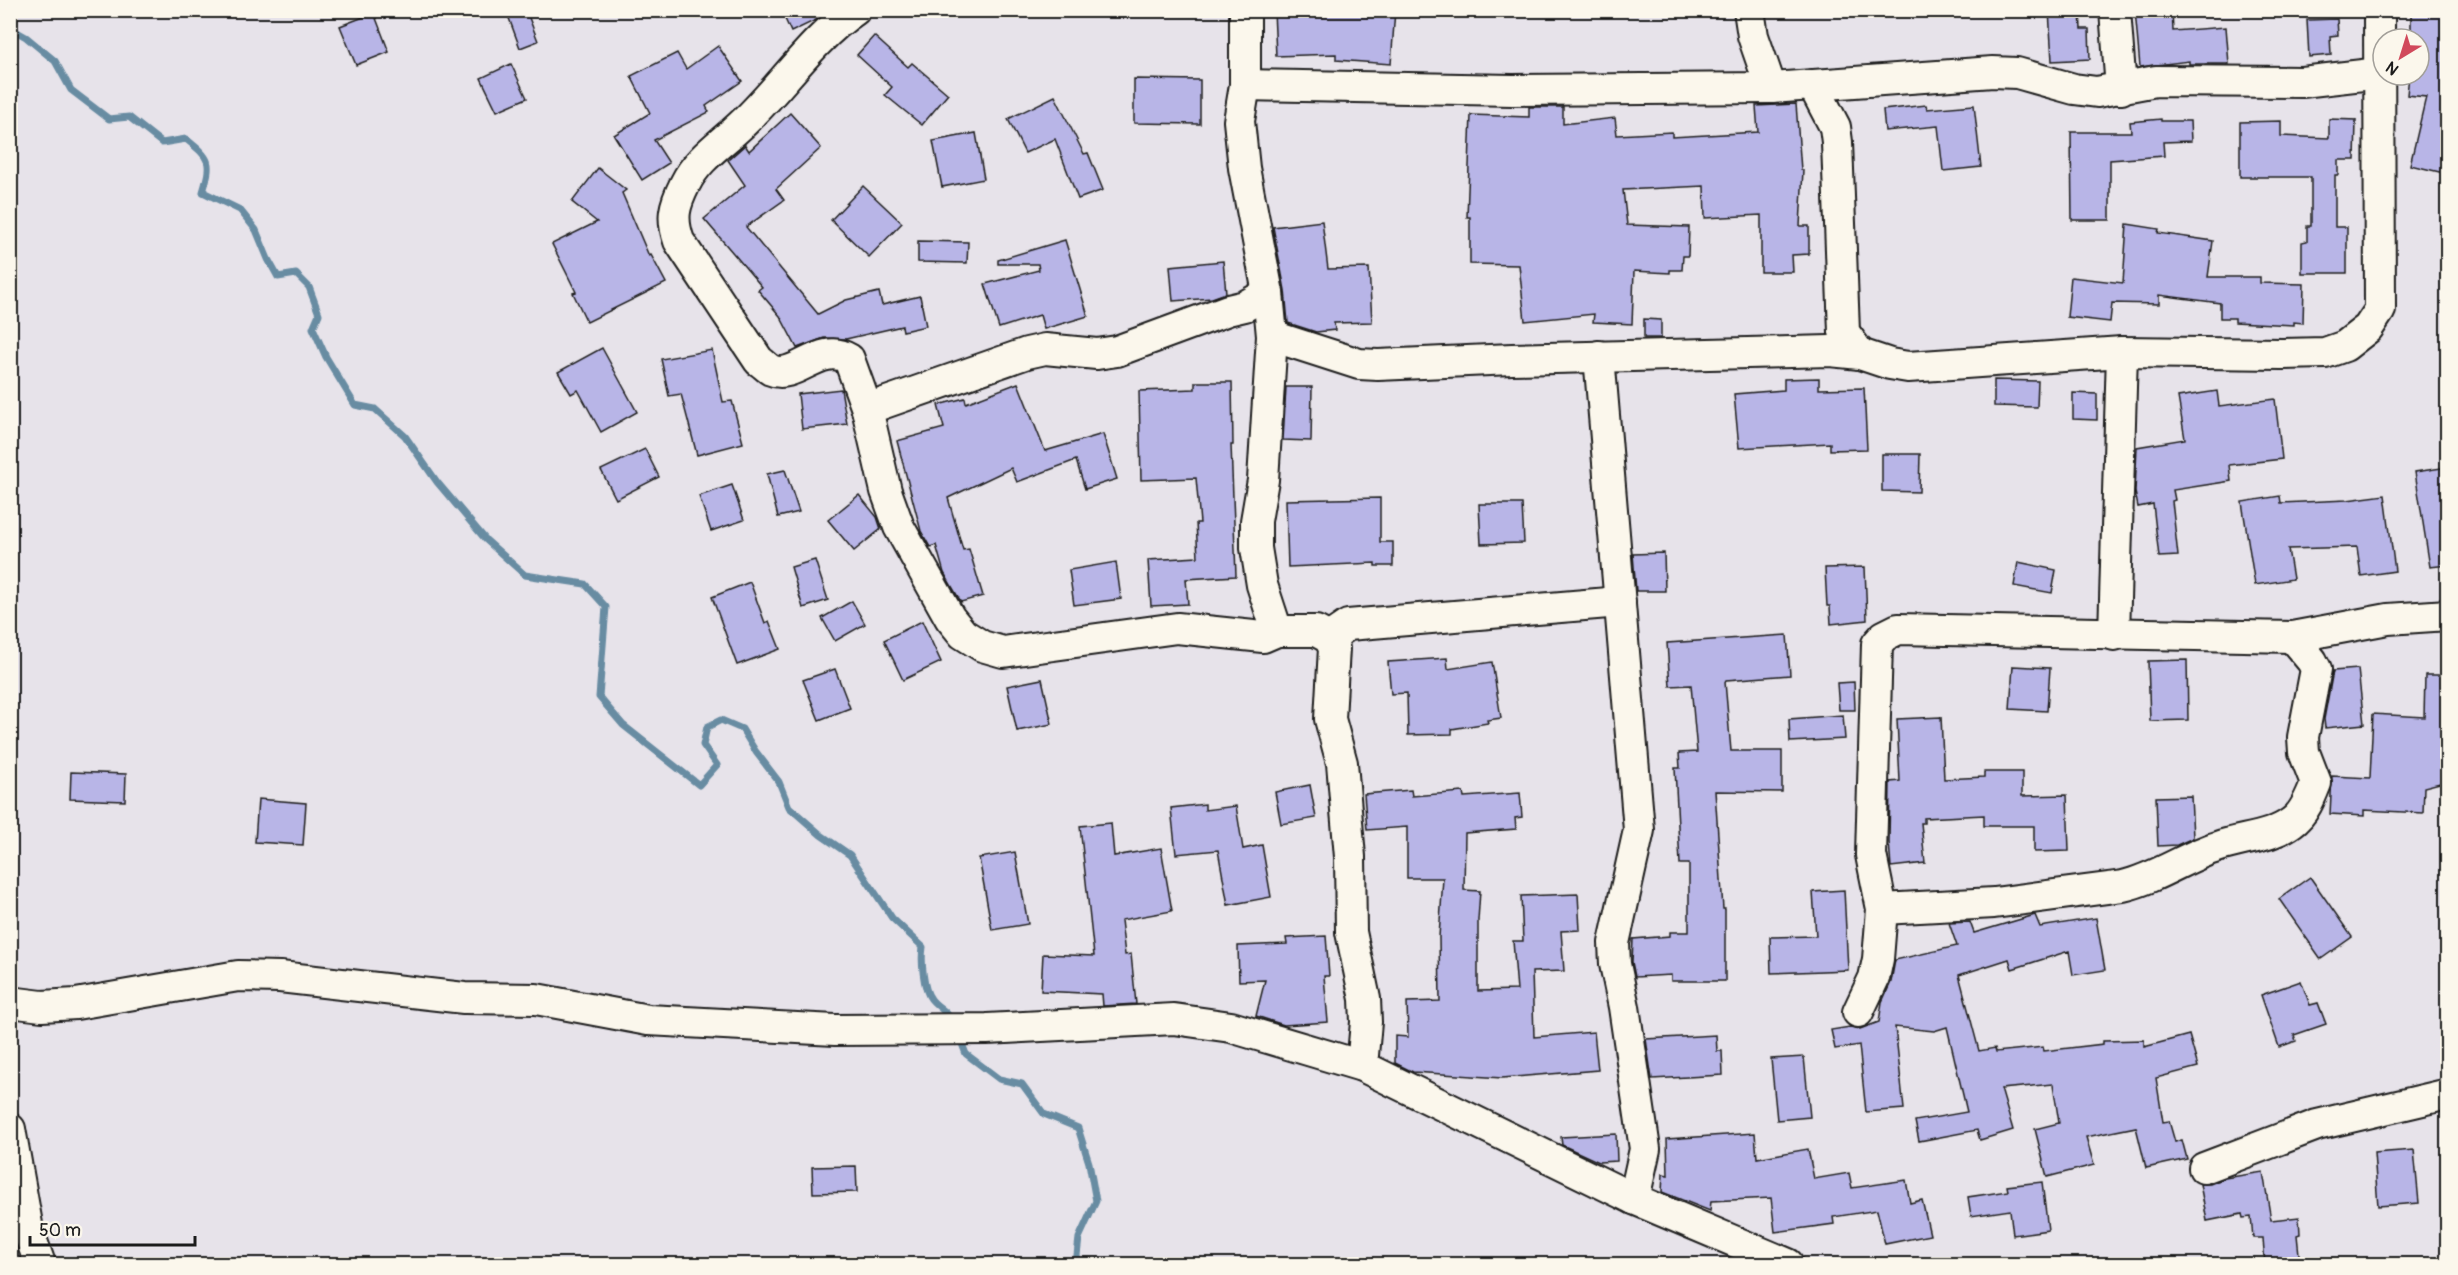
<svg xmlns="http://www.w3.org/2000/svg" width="2458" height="1275" viewBox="0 0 2458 1275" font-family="Pangolin,sans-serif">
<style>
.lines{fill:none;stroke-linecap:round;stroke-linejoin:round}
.stream{stroke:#688ca2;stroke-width:7}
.building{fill:#b8b5e7;stroke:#1c1c1c;stroke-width:1.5}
.minor-casing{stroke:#1c1c1c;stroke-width:34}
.minor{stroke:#fbf7ec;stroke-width:30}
</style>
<rect width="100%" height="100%" fill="#e7e3ea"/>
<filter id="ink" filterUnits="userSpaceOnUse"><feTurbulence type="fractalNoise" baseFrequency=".0167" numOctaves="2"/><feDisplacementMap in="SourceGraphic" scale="12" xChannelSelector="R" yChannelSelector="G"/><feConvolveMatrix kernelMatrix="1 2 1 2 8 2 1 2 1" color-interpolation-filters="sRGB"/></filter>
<g filter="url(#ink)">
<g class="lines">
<g class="stream">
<path d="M10 28 26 37 55 61 71 90 109 119 129 117 162 143 186 139C211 159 212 161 203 192L240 210 256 230 268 259 278 277 296 274 309 287 319 314 313 328 326 357 355 405 375 409 405 436 437 482 486 540 525 575 585 584 606 607 599 697 623 725 699 785 717 765 703 745 707 727 721 720 742 729 756 752 779 782 789 807 821 835 850 855 892 918 923 947C921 960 923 989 931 999 937 1007 947 1011 952 1020"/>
<path d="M959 1036 966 1054 999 1079 1022 1084 1044 1114 1078 1128 1089 1163 1096 1201 1079 1238 1076 1264"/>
</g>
</g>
<g class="building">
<path d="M506 10H526L538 41 520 48Z"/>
<path d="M781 10H826L816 20 791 32Z"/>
<path d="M1274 10H1395L1391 64 1336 60V54L1276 56Z"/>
<path d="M2049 10H2080L2081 29H2089L2090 59 2052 61Z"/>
<path d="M2135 10H2172L2173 31 2226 27 2229 64H2189V61L2140 67Z"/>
<path d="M2411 10H2448V174L2410 165 2426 97 2407 95 2409 75H2419V39H2411Z"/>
<path d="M374 13 389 52 356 65 340 26Z"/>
<path d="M2337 19 2338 35 2330 36 2331 55 2309 57 2307 20Z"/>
<path d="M874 36 908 67 912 63 948 94 922 125 885 95 892 87 857 55Z"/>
<path d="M718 46 742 81 706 106 709 112 654 140 669 163 642 180 614 135 650 113 631 76 677 53 686 69Z"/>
<path d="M511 64 527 98 497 111 481 78Z"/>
<path d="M1134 79 1200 80V124L1134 123Z"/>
<path d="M1055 96 1084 154 1088 153 1103 190 1078 199 1055 139 1025 153 1008 119Z"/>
<path d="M1796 104 1801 170H1803L1800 226H1809V254L1792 255 1793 272H1761V215L1705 218 1704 186 1623 190 1627 225 1689 227 1688 256H1683L1682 270H1670V273L1634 271 1632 324 1593 322 1594 314 1525 321 1519 265 1470 264V217H1467L1471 115 1529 117V107H1563V124L1615 118 1617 135 1672 132V137L1758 132 1756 106Z"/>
<path d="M1926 105 1927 109 1974 105 1981 167 1943 171 1938 126 1885 131 1883 110Z"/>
<path d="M790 113 821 148 776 189 784 200 746 227 818 314 846 300 879 292 882 305 920 296 926 326 903 331 902 326 846 339 824 338 797 348 780 316 758 290 762 287 704 219 745 185 728 160 745 145 749 151Z"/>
<path d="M2161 119V121H2190L2191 141 2163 142 2164 156 2110 160V220H2072L2071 132H2131L2130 122Z"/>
<path d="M2329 119 2356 120 2355 160H2338V175H2335V227H2347V273H2302V242L2307 241V226H2311V177H2240V122L2281 121V136L2329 138Z"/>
<path d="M976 133 984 179 942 187 933 141Z"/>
<path d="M598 168 626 190 622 193 649 256 651 255 666 283 587 322 573 293 576 292 552 244 597 222 572 202Z"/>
<path d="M863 186 902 223 869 257 831 220Z"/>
<path d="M1322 221 1328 269 1369 268 1372 322 1334 323 1335 330 1316 332 1288 323 1285 290 1273 227Z"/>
<path d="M2127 224 2159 229 2158 233 2213 241 2208 277H2260V283L2304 284 2303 323 2294 322V325L2235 322V318H2220V303L2159 295V304L2112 303 2110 322 2067 317 2071 277 2123 283Z"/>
<path d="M1065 240 1088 316 1044 329 1040 315 999 328 985 284 1039 270 1038 264H998V260Z"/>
<path d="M918 241 968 242 967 263 918 262Z"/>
<path d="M1223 261 1226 293 1212 298 1173 301 1170 266Z"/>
<path d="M1644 319 1661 320V338H1644Z"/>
<path d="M602 348 637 412 601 432 578 390 571 394 558 372Z"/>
<path d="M712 350 723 402 732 401 743 443 697 455 681 394 669 396 661 359Z"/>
<path d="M1819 378V389L1864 388 1867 449 1830 450V443L1739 448 1734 394 1784 390V379Z"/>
<path d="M1994 380 2038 381 2037 407 1994 406Z"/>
<path d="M1195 382H1232L1233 445H1231L1236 576 1186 579 1188 604 1151 606 1148 560 1198 557 1196 523H1200L1196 478 1141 480 1139 391 1195 389Z"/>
<path d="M1018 383 1045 451 1103 434 1117 479 1085 489 1076 460 1017 482 1011 468 948 498 963 550 969 549 983 596 961 602 944 573 936 545 930 547 921 531 897 441 944 428 938 405 965 398 966 403Z"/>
<path d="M1286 387H1312L1311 441 1283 440Z"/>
<path d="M841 389 847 424 802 429 798 394Z"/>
<path d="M2217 391 2219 406 2275 399 2282 459 2229 465 2231 481 2173 490 2175 500 2172 501 2178 556 2159 557 2153 504 2138 507 2135 492 2137 447 2185 439 2178 397Z"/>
<path d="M2073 393 2097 394V420L2073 419Z"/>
<path d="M645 449 659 477 616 499 601 470Z"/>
<path d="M1882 454H1920L1919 492 1882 491Z"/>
<path d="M2448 467V565L2430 567 2415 472Z"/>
<path d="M785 470 799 512 778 517 767 474Z"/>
<path d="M732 485 744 520 711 531 699 496Z"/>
<path d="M859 495 877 517 881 529 854 551 828 520Z"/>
<path d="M2385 495 2395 571 2361 576 2357 547 2288 549 2293 579 2255 585 2242 502 2280 496 2281 503 2347 500Z"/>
<path d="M1380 498V542H1393V566H1375V563L1288 567 1286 500Z"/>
<path d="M1479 504H1522L1524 543 1481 544Z"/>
<path d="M1664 553 1665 591H1636L1633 554Z"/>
<path d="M815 560 828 600 803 608 791 567Z"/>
<path d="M1116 562 1121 599 1074 605 1069 570Z"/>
<path d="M2018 562 2056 570 2052 593 2014 586Z"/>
<path d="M1865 567 1867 620 1831 624 1830 606H1827L1825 568Z"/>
<path d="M750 582 765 623 769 621 780 649 737 665 712 597Z"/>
<path d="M852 601 865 624 835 641 822 618Z"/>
<path d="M922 621 941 662 903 680 884 640Z"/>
<path d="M1787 635 1790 675 1726 680 1725 682 1731 751H1782V792L1715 791 1723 909H1725V981H1671V975L1635 977 1632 962 1633 939 1670 936V932H1689V864H1680L1675 768H1680L1679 753 1697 752 1691 685 1670 686 1667 643Z"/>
<path d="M1447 658 1448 669 1492 662 1501 718 1487 720 1488 723 1452 729V734L1408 735 1407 693 1391 694 1388 662Z"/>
<path d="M2187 660 2188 720 2150 721 2148 661Z"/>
<path d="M2013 666 2050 668 2047 711 2010 709Z"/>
<path d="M835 669 850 708 819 720 803 680Z"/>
<path d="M2358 669 2364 724 2325 728 2324 719 2333 671Z"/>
<path d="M2425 675H2448V781L2424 787 2423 813 2364 810V816L2330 814 2332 776 2370 778 2373 714 2424 717Z"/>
<path d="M1042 679 1052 724 1017 731 1007 686Z"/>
<path d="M1854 682 1855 710H1839L1837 683Z"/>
<path d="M1843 715 1845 739 1790 742 1789 719Z"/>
<path d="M1941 717 1944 779 1984 777V772H2022V796L2067 795 2069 851 2034 852V826H1984V815L1924 818V823H1921L1925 863 1891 867 1889 842 1890 782 1900 781 1897 719Z"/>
<path d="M71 772 126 774 125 801 70 799Z"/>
<path d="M1310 785 1316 818 1281 824 1275 792Z"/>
<path d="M1411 790 1412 796 1463 792 1464 797 1520 793 1522 817 1515 818 1516 829 1465 833 1464 890 1480 891 1478 920V991L1517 990 1513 941H1523L1521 896 1578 894 1580 930 1561 931 1564 971 1532 972 1534 1037 1594 1032 1598 1070 1502 1078 1413 1072 1395 1063V1036L1408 1037 1407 1002 1440 1001 1439 937 1443 878H1407V827L1367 830 1364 794Z"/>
<path d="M2191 796 2193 838 2177 845 2158 846 2156 797Z"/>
<path d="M258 799 306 803 303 845 255 842Z"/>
<path d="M1205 804V810L1236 806 1243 849 1262 845 1271 897 1228 905 1218 850 1176 854 1171 808Z"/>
<path d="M1111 823 1114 856 1161 848 1172 911 1121 920 1125 955 1131 954 1136 1004 1103 1006 1102 994 1041 991 1043 954 1094 956 1080 826Z"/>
<path d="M1015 852 1028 924 992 930 979 858Z"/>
<path d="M2310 877 2352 937 2321 959 2279 899Z"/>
<path d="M1844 890 1848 970 1771 973 1770 937 1816 936 1813 892Z"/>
<path d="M2035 915 2040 927 2096 918 2105 970 2073 975 2069 951 2012 969 2009 959 1959 975 1979 1051 1995 1048 1996 1052 2043 1047 2044 1051 2103 1044V1041L2144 1040V1047L2189 1035 2198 1067 2156 1078 2163 1122 2169 1121 2175 1142 2182 1140 2187 1159 2146 1168 2136 1127 2086 1137 2094 1165 2047 1177 2035 1129 2059 1123 2053 1084 2001 1089 2013 1130 1980 1140 1977 1130 1919 1141 1915 1121 1967 1112 1947 1027 1934 1031 1895 1027 1904 1109 1866 1112 1859 1045 1835 1049 1831 1030 1850 1027 1860 1029 1879 1022 1882 1002 1891 982 1895 960 1957 946 1949 923 1970 922 1974 933Z"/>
<path d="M1326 936 1329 976H1324L1328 1022 1284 1025 1256 1016 1265 980 1239 981 1238 946 1287 944 1286 938Z"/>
<path d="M2301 981 2310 1005 2318 1003 2326 1024 2294 1035 2296 1041 2279 1047 2261 995Z"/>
<path d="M1716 1035 1717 1051H1722L1723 1075 1652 1079 1646 1039Z"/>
<path d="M1804 1057 1810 1117 1777 1120 1771 1059Z"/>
<path d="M1755 1133 1757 1158 1808 1149 1814 1179 1849 1173 1852 1188 1906 1180 1910 1203 1922 1200 1930 1235 1885 1244 1877 1210 1833 1217 1834 1224 1775 1232 1771 1198 1711 1201 1710 1211 1662 1192 1663 1174 1668 1175 1667 1139Z"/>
<path d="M1616 1134 1617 1161 1599 1162 1562 1145 1561 1137Z"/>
<path d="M2414 1150 2419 1203 2378 1206 2374 1153Z"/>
<path d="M856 1166 857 1192 813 1193 812 1167Z"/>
<path d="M2263 1172 2271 1220 2299 1217 2300 1234 2297 1235 2300 1264H2265L2263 1238H2253L2251 1217 2243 1218 2242 1214 2207 1221 2200 1184H2210L2225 1178Z"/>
<path d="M2042 1182 2048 1230 2013 1235 2010 1210 1971 1216 1968 1197 2008 1191 2007 1186Z"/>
</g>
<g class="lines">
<g class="minor-casing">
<g id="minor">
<path d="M855 10C810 41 781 88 741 125 721 144 697 159 685 184 674 206 671 218 679 241L759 361C763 363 767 368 771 370 796 381 820 341 849 359L867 409 886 491 899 527 950 618 963 634 982 646 1003 652 1177 628 1263 637 1277 631H1316L1329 638 1334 648 1330 719 1342 763 1350 857 1351 932 1365 999 1366 1022 1362 1066"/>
<path d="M1245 10V85L1239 121 1244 168 1268 293 1272 336 1263 480 1256 521V548L1262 585 1277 631"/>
<path d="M1749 10 1753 36 1771 88"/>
<path d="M2115 10 2121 89"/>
<path d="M1245 85 1513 90 1771 88 1993 72 2017 73 2074 89 2097 92 2156 81 2302 82 2380 73"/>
<path d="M1813 85 1835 127 1837 142 1844 332 1860 354"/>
<path d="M1272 336 1359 364 1378 365 1512 359 1830 351 1860 354 1890 364 1908 367 2122 352 2282 354 2325 353 2345 346 2368 328 2380 310 2379 10"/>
<path d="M1599 356 1639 830 1614 943 1615 964 1624 1007 1645 1149 1634 1199"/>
<path d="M867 409 1027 353 1045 349 1097 354 1117 351 1228 310 1245 306 1268 293"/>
<path d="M2114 635 2122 352"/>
<path d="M1329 638 1348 625 1620 602"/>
<path d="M1882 909 1994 903 2123 886C2157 878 2185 857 2217 847 2242 838 2271 838 2292 822 2304 814 2311 796 2316 783L2304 752 2303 737 2316 669 2312 661 2292 637"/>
<path d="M10 1002 42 1006 76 1004 238 976 280 977 464 998 536 999 648 1020 835 1030 987 1029 1174 1019 1231 1027 1362 1066 1634 1199 1788 1264"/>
<path d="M1858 1012 1874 978 1878 959 1882 909 1871 855 1877 644 1884 636 1898 629 2292 637 2388 619 2448 615"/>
<path d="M10 1129 28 1230 40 1264"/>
<path d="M2204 1168 2317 1125 2448 1094"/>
</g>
</g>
<use href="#minor" class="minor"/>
</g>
</g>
<rect width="2458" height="1275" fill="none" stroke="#fbf7ec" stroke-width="36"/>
<rect x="18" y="18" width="2422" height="1239" fill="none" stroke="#1c1c1c" stroke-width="2" filter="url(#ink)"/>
<g transform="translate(2401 57) rotate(218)"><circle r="28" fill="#fbf7ec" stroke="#a29f99" stroke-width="1.5"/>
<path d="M0-4.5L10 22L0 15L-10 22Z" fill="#d1495b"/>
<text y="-9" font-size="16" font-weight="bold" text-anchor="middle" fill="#1c1c1c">N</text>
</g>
<path d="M30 1236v9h165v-9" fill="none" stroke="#1c1c1c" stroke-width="3"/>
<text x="39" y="1236" font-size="18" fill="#1c1c1c" stroke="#fbf7ec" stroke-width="4.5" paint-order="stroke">50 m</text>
</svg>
